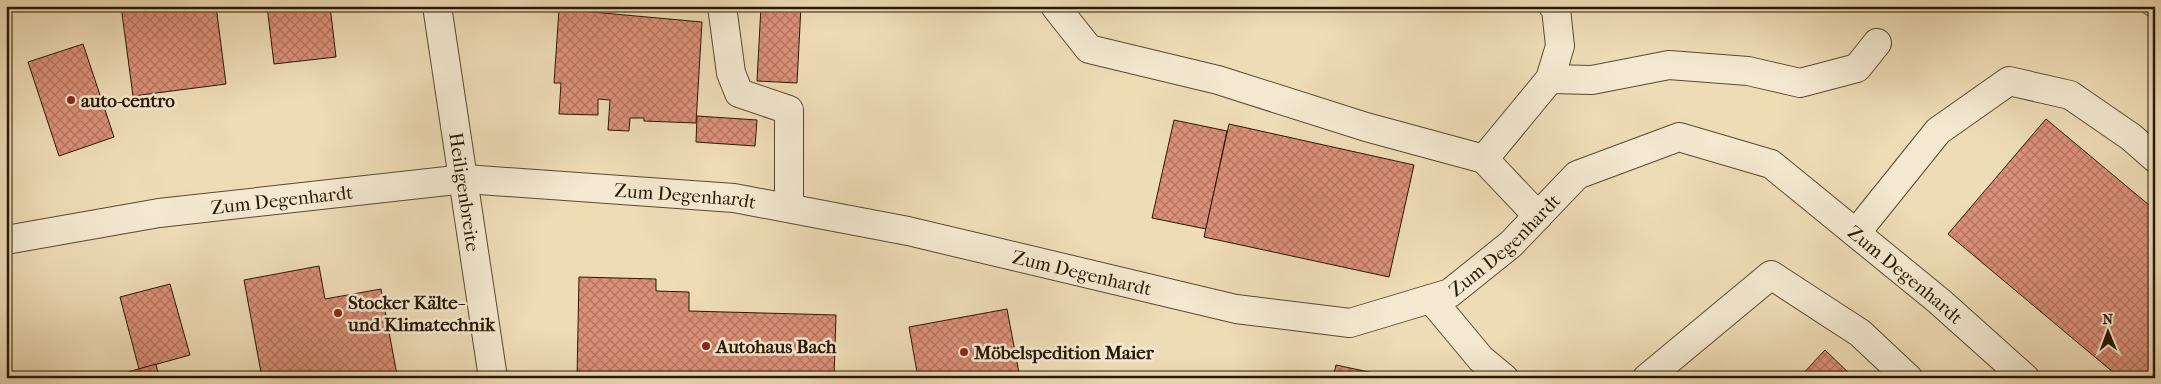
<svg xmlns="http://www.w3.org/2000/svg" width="2161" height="384" viewBox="0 0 2161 384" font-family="'IM FELL French Canon',serif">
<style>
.forest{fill:url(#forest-firs);stroke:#6e6d4a}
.building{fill:url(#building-cross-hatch);stroke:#291802}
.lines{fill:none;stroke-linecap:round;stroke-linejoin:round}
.minor-casing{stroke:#5a492f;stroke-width:30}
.minor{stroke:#f4e8d0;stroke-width:28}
.poi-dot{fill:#8f2418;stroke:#f4e8d0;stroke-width:2}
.labels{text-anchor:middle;stroke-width:5;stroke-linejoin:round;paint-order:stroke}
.poi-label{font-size:19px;font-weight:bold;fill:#291802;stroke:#f4e8d0;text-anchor:start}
.street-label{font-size:19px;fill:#291802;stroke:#f4e8d0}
</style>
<defs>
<pattern id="forest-firs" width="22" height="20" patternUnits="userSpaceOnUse" patternTransform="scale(1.25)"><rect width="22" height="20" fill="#b2c293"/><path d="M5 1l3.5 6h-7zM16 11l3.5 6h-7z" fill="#99a67d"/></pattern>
<pattern id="building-cross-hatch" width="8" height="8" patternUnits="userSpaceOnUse" patternTransform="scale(1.25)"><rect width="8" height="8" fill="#dc9079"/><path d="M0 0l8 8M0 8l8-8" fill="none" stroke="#b27561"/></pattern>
</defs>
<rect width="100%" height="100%" fill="#eedcb6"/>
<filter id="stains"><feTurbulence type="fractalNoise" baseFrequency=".004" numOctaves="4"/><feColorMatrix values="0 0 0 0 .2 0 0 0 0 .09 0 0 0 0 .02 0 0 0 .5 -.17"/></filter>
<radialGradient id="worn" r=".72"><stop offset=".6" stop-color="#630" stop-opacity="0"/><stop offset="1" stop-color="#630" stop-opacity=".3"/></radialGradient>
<path class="forest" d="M2132 6H2155V20Z"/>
<g class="building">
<path d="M121 6H216L226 84 133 96Z"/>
<path d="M267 6H330L336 57 274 64Z"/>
<path d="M761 6H801L797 83 757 81Z"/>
<path d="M559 9 702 22 696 123 644 121V118H630L629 131 608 130 610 100 598 99V115L559 114 561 83H554Z"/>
<path d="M83 44 114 137 59 156 28 62Z"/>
<path d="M697 116 757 120 755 146 696 142Z"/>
<path d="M2046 119 2155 210V378H2120L1948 234Z"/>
<path d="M1174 120 1227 131 1206 229 1152 218Z"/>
<path d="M1229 124 1414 165 1389 277 1204 237Z"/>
<path d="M319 266 325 299 381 289 397 375 383 378H262L244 280Z"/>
<path d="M579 277 656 279V291L689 292V311L836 315 834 378H577Z"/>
<path d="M170 284 190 355 139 369 120 297Z"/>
<path d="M1007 309 1020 378H918L909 327Z"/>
<path d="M1825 350 1854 378H1799Z"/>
<path d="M156 364 159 378H122L121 374Z"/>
<path d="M1336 365 1383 375V378H1333Z"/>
</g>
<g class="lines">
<g class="minor-casing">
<g id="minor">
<path id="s1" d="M437 6 493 378"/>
<path d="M722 6 731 73 739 93 789 110V208"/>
<path d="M1055 6 1089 49 1218 80 1366 127 1484 159 1538 216"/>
<path d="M1550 79 1592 80 1669 65 1748 71 1800 83 1857 68 1877 43"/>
<path d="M1484 159 1550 79 1560 46 1556 9 1553 6"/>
<path d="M1856 233 1938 131 2009 81 2070 95 2131 137 2155 158"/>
<path id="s2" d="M6 240 159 213 465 179 734 198 908 231 1236 309 1350 323 1450 293 1511 244 1577 175 1679 137 1771 164 1939 301 2025 378"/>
<path d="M1431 299 1481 359 1504 378"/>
<path d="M1647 378 1771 275 1860 333 1908 378"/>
</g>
</g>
<use href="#minor" class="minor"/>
</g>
<g class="poi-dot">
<circle cx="71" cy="100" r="5"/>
<circle cx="338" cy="313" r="5"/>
<circle cx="706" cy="346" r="5"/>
<circle cx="964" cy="352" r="5"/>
</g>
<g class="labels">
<g class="poi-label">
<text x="81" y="107">auto-centro</text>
<text x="348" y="309">Stocker Kälte-<tspan x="348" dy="22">und Klimatechnik</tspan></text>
<text x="716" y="353">Autohaus Bach</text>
<text x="974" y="359">Möbelspedition Maier</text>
</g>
<g class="street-label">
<text dy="7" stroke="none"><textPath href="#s1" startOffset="188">Heiligenbreite</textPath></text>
<text dy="7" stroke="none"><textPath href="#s2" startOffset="684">Zum Degenhardt</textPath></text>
<text dy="7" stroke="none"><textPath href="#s2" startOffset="279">Zum Degenhardt</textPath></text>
<text dy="7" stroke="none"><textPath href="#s2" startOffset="1539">Zum Degenhardt</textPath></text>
<text dy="7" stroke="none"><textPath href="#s2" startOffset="1089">Zum Degenhardt</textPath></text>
<text dy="7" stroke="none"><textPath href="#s2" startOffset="2019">Zum Degenhardt</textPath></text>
</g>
</g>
<rect width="2161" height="384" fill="none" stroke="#eedcb6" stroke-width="25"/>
<rect x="8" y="8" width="2146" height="369" fill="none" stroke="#291802" stroke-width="2.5"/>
<rect x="12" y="12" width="2136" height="359" fill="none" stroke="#291802"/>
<g transform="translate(2108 332) rotate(359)" stroke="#f4e8d0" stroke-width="4" paint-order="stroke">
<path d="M0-4L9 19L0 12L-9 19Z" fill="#291802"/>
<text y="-8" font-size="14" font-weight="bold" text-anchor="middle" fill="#291802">N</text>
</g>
<rect width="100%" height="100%" filter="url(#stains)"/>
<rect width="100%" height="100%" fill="url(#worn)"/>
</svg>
